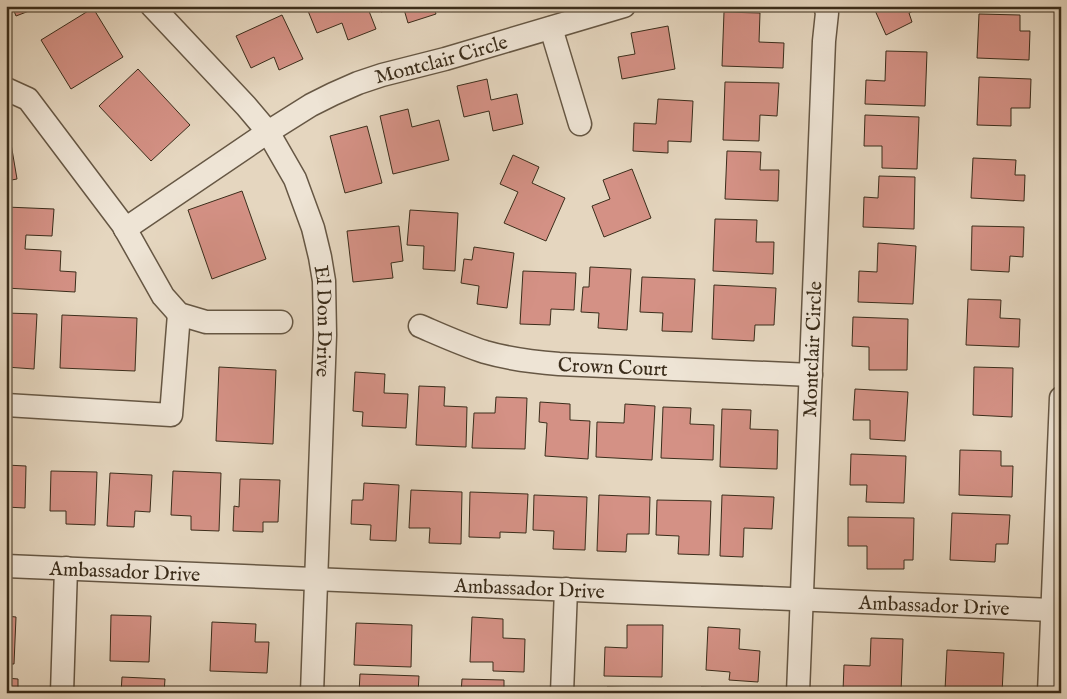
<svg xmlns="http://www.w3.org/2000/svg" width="1067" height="699" viewBox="0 0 1067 699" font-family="'IM FELL English',serif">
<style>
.building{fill:#d49185;stroke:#3b2d1b}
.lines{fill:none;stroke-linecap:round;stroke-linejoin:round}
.street-casing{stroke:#665744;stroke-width:25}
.street{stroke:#eee4d5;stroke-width:22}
.labels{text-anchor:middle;stroke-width:4.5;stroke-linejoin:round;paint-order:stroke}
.street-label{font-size:20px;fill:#3b2d1b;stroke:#eee4d5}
</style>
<rect width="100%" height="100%" fill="#e5d6bf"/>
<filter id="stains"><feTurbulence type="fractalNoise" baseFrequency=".004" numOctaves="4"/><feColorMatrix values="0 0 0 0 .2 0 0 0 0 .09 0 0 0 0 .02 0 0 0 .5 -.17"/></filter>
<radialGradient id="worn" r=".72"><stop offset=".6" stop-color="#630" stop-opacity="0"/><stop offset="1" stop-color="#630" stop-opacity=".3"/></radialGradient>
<g class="building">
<path d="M12 6H42L16 16Z"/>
<path d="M306 6H367L376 29 348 40 342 23 317 33Z"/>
<path d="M379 6H402L381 12Z"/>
<path d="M403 6H433L436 14 408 23Z"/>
<path d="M873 6H924L909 13 912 22 886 35Z"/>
<path d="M93 8 123 57 71 89 41 40Z"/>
<path d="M724 12 760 13 759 42 784 43 783 68 722 66Z"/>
<path d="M979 14 1020 15V31H1030L1029 60 977 58Z"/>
<path d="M282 15 303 59 279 70 274 57 251 68 236 36Z"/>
<path d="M668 26 675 69 622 79 618 57 635 54 631 33Z"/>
<path d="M886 51 927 52 925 106 865 104 866 80 885 81Z"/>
<path d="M138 69 190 125 151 161 99 106Z"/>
<path d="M979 77 1031 79 1030 108H1011V126L977 125Z"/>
<path d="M487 79 491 100 517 94 523 124 493 131 489 111 464 117 457 86Z"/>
<path d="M725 82 779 83 777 116 760 115 759 141 723 140Z"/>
<path d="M658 99 693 101 691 142 668 141V153L633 151 634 123 656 124Z"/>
<path d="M408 109 412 127 439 120 449 160 393 174 380 116Z"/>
<path d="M865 115 919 117 917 169 882 168V146H864Z"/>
<path d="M8 126 17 179 6 181V127Z"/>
<path d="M367 126 382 183 345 193 330 136Z"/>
<path d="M727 151 761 152 760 170H779L778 201 725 199Z"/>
<path d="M513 155 539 167 532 183 565 198 546 241 504 223 518 192 500 184Z"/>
<path d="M973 158 1016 160 1015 175H1025L1024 201 971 198Z"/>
<path d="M632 169 651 218 604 237 592 206 610 199 603 180Z"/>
<path d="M879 176 915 177 914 229 863 227 864 197 878 198Z"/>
<path d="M242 191 266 259 212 279 188 210Z"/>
<path d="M6 207 54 209 52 236 26 235 25 249 61 251 60 271 76 272 75 292 6 288Z"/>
<path d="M410 210 458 213 455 271 423 269 424 246 407 245Z"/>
<path d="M715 219 757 220 756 242H774L773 274 713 271Z"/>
<path d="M399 226 403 261 391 263 393 278 353 282 347 231Z"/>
<path d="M972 226 1024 227 1023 257 1010 256 1009 272 971 270Z"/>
<path d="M878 243 916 246 913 304 858 302 859 271 877 272Z"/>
<path d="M474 247 514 253 507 308 477 304 479 286 461 283 464 259 472 260Z"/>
<path d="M590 267 631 269 627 330 598 328 599 313 581 312 583 287H589Z"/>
<path d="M523 271 576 273 574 310 551 309 550 325 520 324Z"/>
<path d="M642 277 695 279 692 332 662 331 663 313 640 312Z"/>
<path d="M714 285 776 288 774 325H755L754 341 712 339Z"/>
<path d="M968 299 1001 300 1000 318 1020 319 1019 347 966 345Z"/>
<path d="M6 313 37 314 34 369 6 367Z"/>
<path d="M62 315 137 318 135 371 60 368Z"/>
<path d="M853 317 908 319 907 370H869V347L852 346Z"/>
<path d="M219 367 276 370 273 444 216 441Z"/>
<path d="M974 367 1013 368 1012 417 973 415Z"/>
<path d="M355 372 385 374 384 393 408 394 406 428 362 426 363 412 353 411Z"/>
<path d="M419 386 445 387 444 406 467 407 466 447 416 445Z"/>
<path d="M855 389 908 392 905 441 870 439V420H853Z"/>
<path d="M496 397 527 398 525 449 472 448 474 413H495Z"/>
<path d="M540 402 570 404V420L590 421 588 459 545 456 547 423 539 422Z"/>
<path d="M625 404 655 406 652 460 596 457 597 422 624 423Z"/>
<path d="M663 407 691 408 690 424 714 425 713 460 661 458Z"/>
<path d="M722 409 751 410 750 429 778 430 777 469 720 467Z"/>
<path d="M960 450 1001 451V466H1013L1012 497 959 495Z"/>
<path d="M851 454 906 456 904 503 866 502 867 485H850Z"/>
<path d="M6 465 26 466 25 508 6 507V511Z"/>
<path d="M51 471 97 472 95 525 66 524V511H50Z"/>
<path d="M173 471 221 473 219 531 191 530V516L171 515Z"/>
<path d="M110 473 152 475 150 512 135 511 134 527 107 526Z"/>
<path d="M240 479 280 480 278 522H263V532L233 531 234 506 239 507Z"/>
<path d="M364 483 399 485 396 541 370 540 371 525 351 524 352 500H363Z"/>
<path d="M411 490 462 492 461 544 429 543 430 528H409Z"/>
<path d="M470 492 528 494 526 533 500 532V538L469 537Z"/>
<path d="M534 495 587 497 585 550 553 549 554 531 533 530Z"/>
<path d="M599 495 650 497 649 534H627L626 552 597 551Z"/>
<path d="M722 495 774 497 772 529 744 528 743 557 720 556Z"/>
<path d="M657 500 711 501 709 555 678 554 679 536 656 535Z"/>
<path d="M952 513 1010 515 1008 544H996L995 562 950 560Z"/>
<path d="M848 517 914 518 913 560H904V569H867V546H848Z"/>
<path d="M111 615 151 616 149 662 110 661Z"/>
<path d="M6 616 16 617 14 664H6Z"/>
<path d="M472 617 503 619V638L525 639 524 672 493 671V662H470Z"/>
<path d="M212 622 256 624 255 642H269L267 673 210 671Z"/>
<path d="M356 623 412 625 411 667 354 665Z"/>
<path d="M627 625H663L662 677 604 676 605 647 627 648Z"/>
<path d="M708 627 740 629 739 649 760 651 758 682 729 680 730 672 706 670Z"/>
<path d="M871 638 903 639 901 693 843 691 844 665 870 666Z"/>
<path d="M947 650 1004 653 1002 693 945 690Z"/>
<path d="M360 674 419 676 418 693H359Z"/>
<path d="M122 677 165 679 164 693H121Z"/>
<path d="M6 678 18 679V693H6Z"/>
<path d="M462 679 504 680V693H461Z"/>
<path d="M607 687 646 688V693H607Z"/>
<path d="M701 687 755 689V693H701Z"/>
</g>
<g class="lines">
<g class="street-casing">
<g id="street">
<path id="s1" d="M152 6 246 106 268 132 295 179 313 228 320 257 324 281 325 335 312 693"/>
<path d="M551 28 580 124"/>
<path d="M6 89 28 99 123 225 163 296 179 314 206 322H281"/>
<path id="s2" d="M125 229 268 132 311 105 333 94 358 83 382 75 445 59 624 6"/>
<path id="s3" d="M420 326C441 335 463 345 485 352 509 359 534 362 559 364L811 375"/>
<path d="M6 405 171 415 179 314"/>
<path id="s4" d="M6 566 1052 610"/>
<path d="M62 693 66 568"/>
<path d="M562 693 566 589"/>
<path id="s5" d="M798 693 824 41 827 13 825 6"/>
<path d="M1049 693 1061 398"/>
</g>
</g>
<use href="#street" class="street"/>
</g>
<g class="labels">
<g class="street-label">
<text dy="7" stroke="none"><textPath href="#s2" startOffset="362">Montclair Circle</textPath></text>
<text dy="7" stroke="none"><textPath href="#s1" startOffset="372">El Don Drive</textPath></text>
<text dy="7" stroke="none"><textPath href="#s5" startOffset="344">Montclair Circle</textPath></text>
<text dy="7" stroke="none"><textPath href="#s3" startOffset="199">Crown Court</textPath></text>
<text dy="7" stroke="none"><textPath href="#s4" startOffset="119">Ambassador Drive</textPath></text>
<text dy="7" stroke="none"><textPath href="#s4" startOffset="524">Ambassador Drive</textPath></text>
<text dy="7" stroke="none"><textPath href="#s4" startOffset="929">Ambassador Drive</textPath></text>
</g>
</g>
<rect width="1067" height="699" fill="none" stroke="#e5d6bf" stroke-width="25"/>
<rect x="8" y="8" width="1052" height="684" fill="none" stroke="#3b2d1b" stroke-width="2.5"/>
<rect x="12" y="12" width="1042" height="674" fill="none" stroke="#3b2d1b"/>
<rect width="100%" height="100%" filter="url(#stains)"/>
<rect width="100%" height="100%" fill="url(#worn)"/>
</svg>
